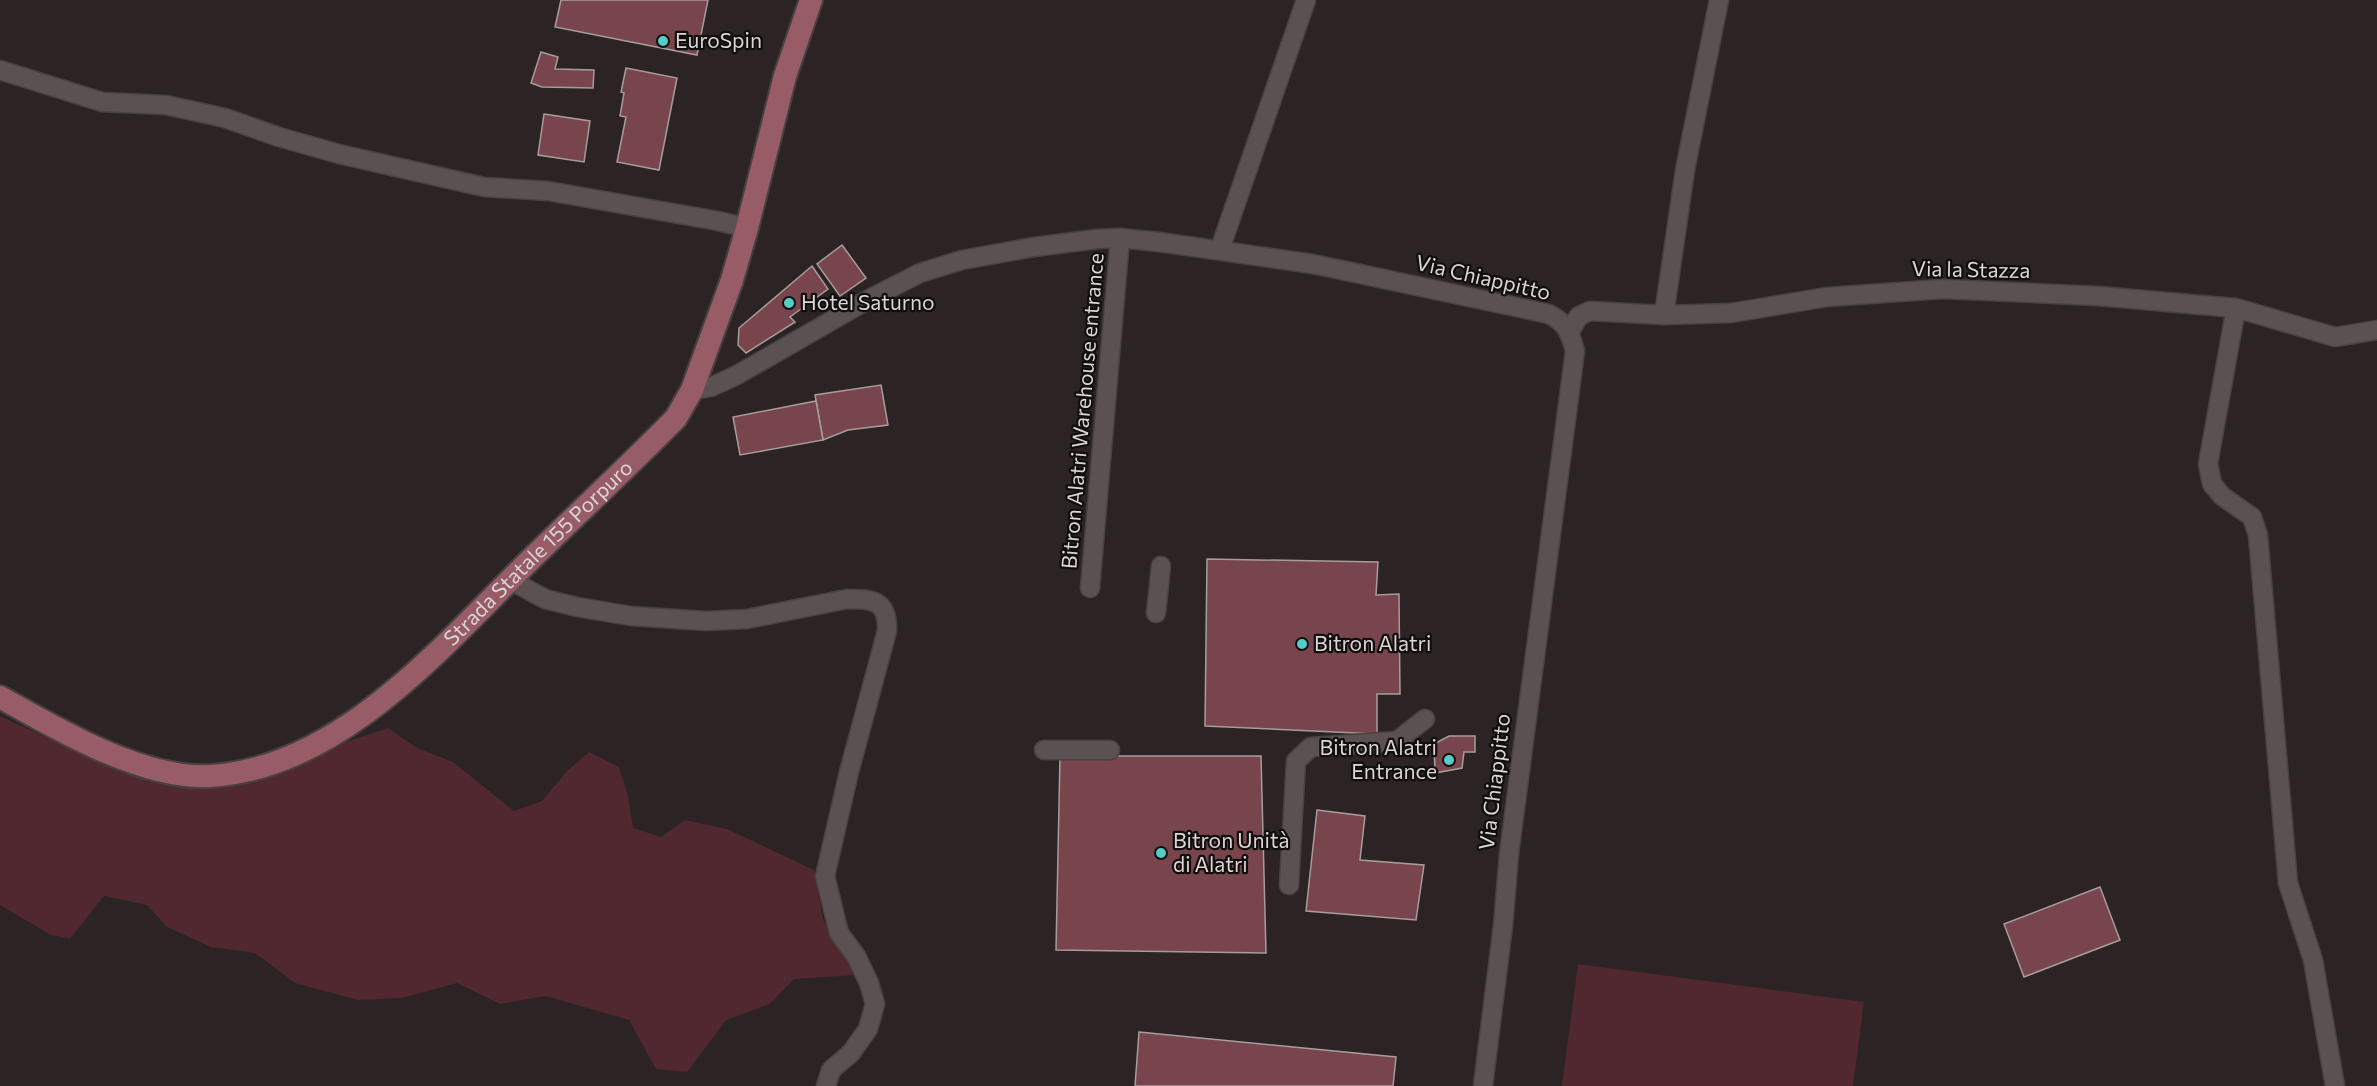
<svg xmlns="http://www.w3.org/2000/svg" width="2377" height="1086" viewBox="0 0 2377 1086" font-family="Commissioner,sans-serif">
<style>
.green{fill:#51282f}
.building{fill:#79454d;stroke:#a79c9d;stroke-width:1.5}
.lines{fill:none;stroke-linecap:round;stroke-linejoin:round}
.minor-casing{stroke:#484142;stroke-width:21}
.major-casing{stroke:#484142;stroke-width:26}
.minor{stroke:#5b5152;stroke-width:18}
.major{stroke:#975c65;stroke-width:22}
.poi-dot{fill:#54cdc8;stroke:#120e0e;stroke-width:2}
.labels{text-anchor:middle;stroke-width:4.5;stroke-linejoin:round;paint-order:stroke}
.poi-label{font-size:21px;fill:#dbd5d6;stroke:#120e0e;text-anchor:start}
.street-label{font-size:21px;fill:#dbd5d6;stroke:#120e0e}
</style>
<rect width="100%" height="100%" fill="#2c2324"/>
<g class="green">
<path d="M0 716 107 766 165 782 221 784 285 772 334 746 388 728 417 748 453 762 514 811 542 801 566 772 589 752 619 767 628 796 633 828 661 837 685 820 727 829 814 870 823 920 856 975 794 979 770 1004 726 1020 687 1072 656 1069 629 1020 546 996 500 1004 457 983 402 998 358 1000 295 983 255 953 211 947 167 927 147 905 104 896 70 939 51 935 0 905Z"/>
<path d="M1578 964 1864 1002 1853 1086H1562Z"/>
</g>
<g class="building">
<path d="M561 0H708L697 55 555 27Z"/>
<path d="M541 52 558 57 555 69 594 70 593 88 542 87 531 83Z"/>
<path d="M626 68 677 78 659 170 617 162 626 117 620 116 624 93 621 92Z"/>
<path d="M544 114 590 121 584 162 538 155Z"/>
<path d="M842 245 866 278 840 296 817 264Z"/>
<path d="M812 266 828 289 790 317 795 322 746 353 738 345 739 328Z"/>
<path d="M881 385 888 425 848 430 823 440 815 395Z"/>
<path d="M816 401 823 440 740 455 733 417Z"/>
<path d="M1207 559 1378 562 1376 595 1399 594 1400 694H1377V734L1205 726Z"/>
<path d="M1449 736H1475V752H1464L1462 768 1435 773 1434 744Z"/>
<path d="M1060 756H1261L1266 953 1056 950Z"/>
<path d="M1317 810 1365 816 1360 860 1424 865 1416 920 1306 911Z"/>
<path d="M2100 887 2120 940 2024 977 2004 924Z"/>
<path d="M1139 1032 1396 1057 1393 1086H1135Z"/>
</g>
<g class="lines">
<g class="minor-casing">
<g id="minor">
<path d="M0 70 102 102 166 105 225 118 279 137 339 154 484 187 548 191 718 221 747 228"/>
<path d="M1220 249 1306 0"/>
<path d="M2236 308 2208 464 2212 484 2222 496 2252 517 2258 535 2288 883 2313 960 2335 1086"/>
<path d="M1664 315 1685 170 1719 0"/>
<path d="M1570 331 1579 316 1590 311 1664 315 1731 313 1827 297 1943 289 2098 296 2236 308 2335 337 2377 330"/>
<path d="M692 390 711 387 737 375 871 298 920 273 962 260 1034 247 1097 239 1120 238 1159 242 1313 264 1549 314C1566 323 1570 332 1575 351L1509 854 1503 926 1483 1086"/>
<path d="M510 580 545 599 577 607 631 616 706 621 747 619 847 599C874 599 888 601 887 631L849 772 825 876 839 933 856 956 869 983 875 1004 868 1029 851 1053 831 1070 826 1086"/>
<path d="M1090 588 1120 238"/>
<path d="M1156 613 1161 566"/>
<path d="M1044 750H1110"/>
<path d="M1289 885 1296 761 1311 747 1397 741 1425 719"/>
</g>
</g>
<g class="major-casing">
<g id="major">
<path id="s1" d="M0 697C57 729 143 780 210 776 332 769 429 661 510 580 565 525 622 473 676 418L692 390 732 280 747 228 785 76 811 0"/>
</g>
</g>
<use href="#minor" class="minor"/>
<use href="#major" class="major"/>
</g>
<g class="poi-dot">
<circle cx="663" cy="41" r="6"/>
<circle cx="789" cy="303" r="6"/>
<circle cx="1302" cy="644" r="6"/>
<circle cx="1449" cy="760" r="6"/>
<circle cx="1161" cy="853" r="6"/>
</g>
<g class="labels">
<g class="poi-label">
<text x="675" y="48">EuroSpin</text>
<text x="801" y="310">Hotel Saturno</text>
<text x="1314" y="651">Bitron Alatri</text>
<text x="1437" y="755" text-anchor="end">Bitron Alatri<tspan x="1437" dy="24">Entrance</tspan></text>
<text x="1173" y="848">Bitron Unità<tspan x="1173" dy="24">di Alatri</tspan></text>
</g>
<g class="street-label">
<text transform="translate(1971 270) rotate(1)" y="7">Via la Stazza</text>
<text transform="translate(1483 278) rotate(13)" y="7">Via Chiappitto</text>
<text transform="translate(1083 411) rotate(-85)" y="7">Bitron Alatri Warehouse entrance</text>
<text dy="7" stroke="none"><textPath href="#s1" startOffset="633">Strada Statale 155 Porpuro</textPath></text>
<text transform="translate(1495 782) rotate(-83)" y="7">Via Chiappitto</text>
</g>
</g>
</svg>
